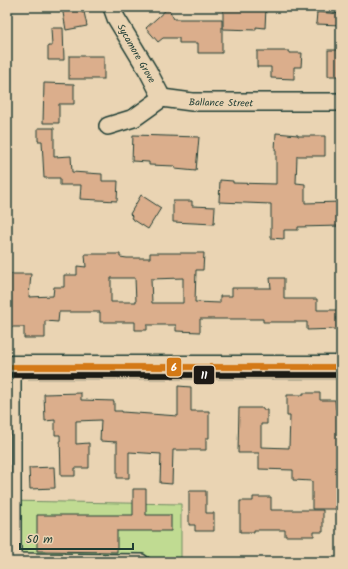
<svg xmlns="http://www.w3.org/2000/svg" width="348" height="569" viewBox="0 0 348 569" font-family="Kalam,sans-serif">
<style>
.green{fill:#c0db92;stroke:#708c63}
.building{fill:#dbae8c;stroke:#1f3d34;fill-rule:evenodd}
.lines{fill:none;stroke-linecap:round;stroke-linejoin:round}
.lane-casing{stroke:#1f3d34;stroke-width:12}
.street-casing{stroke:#1f3d34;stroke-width:20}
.secondary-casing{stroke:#1f3d34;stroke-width:25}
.lane{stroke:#ead4b3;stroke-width:9}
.street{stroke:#ead4b3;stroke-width:17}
.secondary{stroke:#ead4b3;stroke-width:22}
.bus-1-casing{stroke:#ead4b3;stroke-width:9}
.bus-2-casing{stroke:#ead4b3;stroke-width:9}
.bus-1{stroke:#d47916;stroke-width:6}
.bus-2{stroke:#1e1a16;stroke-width:6}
.labels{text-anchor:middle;stroke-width:3;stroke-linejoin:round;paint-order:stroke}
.street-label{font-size:10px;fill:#1f3d34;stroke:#ead4b3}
.line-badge{stroke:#ead4b3;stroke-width:1.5}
.badge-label{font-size:11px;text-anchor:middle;font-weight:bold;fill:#fff}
</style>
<rect width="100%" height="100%" fill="#ead4b3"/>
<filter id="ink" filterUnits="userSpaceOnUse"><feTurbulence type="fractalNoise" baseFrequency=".025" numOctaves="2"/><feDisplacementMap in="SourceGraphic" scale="8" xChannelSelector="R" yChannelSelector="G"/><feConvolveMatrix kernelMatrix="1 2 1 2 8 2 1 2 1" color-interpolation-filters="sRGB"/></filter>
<g filter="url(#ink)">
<path class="green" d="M7 501 181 504V562H7Z"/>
<g class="building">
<path d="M62 7H81L82 13 84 12 87 26 66 30Z"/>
<path d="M223 7H266L265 28 256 27V30L223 29Z"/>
<path d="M168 8 174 19H222V53H198V43H179V38H163L158 42 146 28Z"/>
<path d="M317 12 341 14V25L316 24Z"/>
<path d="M51 28H63L64 60H48V46H52Z"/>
<rect x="328" y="50" width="13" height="26"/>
<path d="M257 51H289V53H302L301 67H294V79L271 78V67H257Z"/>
<rect x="69" y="56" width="35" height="23"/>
<path d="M44 83 74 84V104H59V123H43Z"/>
<path d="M38 128H54V157L71 156 72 172 102 174V181H118L117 201 80 199 81 185H60V178H44L42 141H38Z"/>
<path d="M276 133 298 135V136H325V156H297L296 183 305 184V203L341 202V226L298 227V230H284V239L271 238V204L219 202 220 180 233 181V183L276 184V150H275Z"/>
<path d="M133 135 199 137 196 171 175 169V166L149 165V162L132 161Z"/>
<path d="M141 195 161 208 148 229 131 218 132 216 130 214Z"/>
<path d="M173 201H192V206L215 207 214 224 173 222Z"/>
<path d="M150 253H204L203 270H196L195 302 220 303V296H232V288H271L270 278H284V299H317V310H337V329L307 330V322H263V319H200V332L176 331V325H147V330H135V322H100V312H59L58 322 45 321V338H24V327H7V274H31L29 297 53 296 54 287H64V275H77V266L86 267 85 254H120V257L127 258H150ZM111 278H135L136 302H111ZM183 278V303H152L151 279Z"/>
<path d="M178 386 191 387V411H209V438H206V450H173L172 484 160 483 161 454 129 452V478H117V442L100 441 101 420 76 421V444L89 443V468H75V476H61L60 435H55V420L45 421 44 394 81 393V400L114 401V411H122V412L178 416Z"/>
<path d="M303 393H320V400H335L336 409H341V450H340L341 509H312V481L293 480V470L259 469V453H238L239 408H263V410H267V424H261V447L289 448 290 416H287V395H303Z"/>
<path d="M54 467 55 488 30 489 29 468Z"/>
<path d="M133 489H146V515H171V531H117V552L37 551V515H133Z"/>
<path d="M189 491H206V513H214V531H195V525H189Z"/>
<path d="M253 497H271V510H323V532H314V536H285V530H254V532H240V501H253Z"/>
</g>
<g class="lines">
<g class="lane-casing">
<g id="lane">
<path d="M7 558 142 559 146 562"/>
<path d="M16 558V367"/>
</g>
</g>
<g class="street-casing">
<g id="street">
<path d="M112 7 116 18 148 71 162 98"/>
<path d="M108 126 134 118 162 98 192 102H341"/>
</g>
</g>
<g class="secondary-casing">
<path id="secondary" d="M7 367H341"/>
</g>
<use href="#lane" class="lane"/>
<use href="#street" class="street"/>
<use href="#secondary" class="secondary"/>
<g class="bus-1-casing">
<path id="bus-1" d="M7 367H341"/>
</g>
<g class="bus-2-casing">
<path id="bus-2" d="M7 375H341"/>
</g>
<use href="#bus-1" class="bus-1"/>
<use href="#bus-2" class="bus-2"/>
</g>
</g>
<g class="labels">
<g class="street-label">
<text transform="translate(137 53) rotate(60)" y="4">Sycamore Grove</text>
<text transform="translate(221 102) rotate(1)" y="4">Ballance Street</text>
</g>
</g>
<g class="line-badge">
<rect x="166" y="357" width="16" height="20" rx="4" fill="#d47916"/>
<rect x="193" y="365" width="22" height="20" rx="4" fill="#1e1a16"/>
</g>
<g class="badge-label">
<text x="174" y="371">6</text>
<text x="204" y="379">11</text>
</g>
<rect width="348" height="569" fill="none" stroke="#ead4b3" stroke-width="24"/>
<rect x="12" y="12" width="324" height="545" fill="none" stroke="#1f3d34" stroke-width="1.5" filter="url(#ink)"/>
<path d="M20 543v6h113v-6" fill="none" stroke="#1f3d34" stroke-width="2"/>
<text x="26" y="543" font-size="12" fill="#1f3d34" stroke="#ead4b3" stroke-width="3" paint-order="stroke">50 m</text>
</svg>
